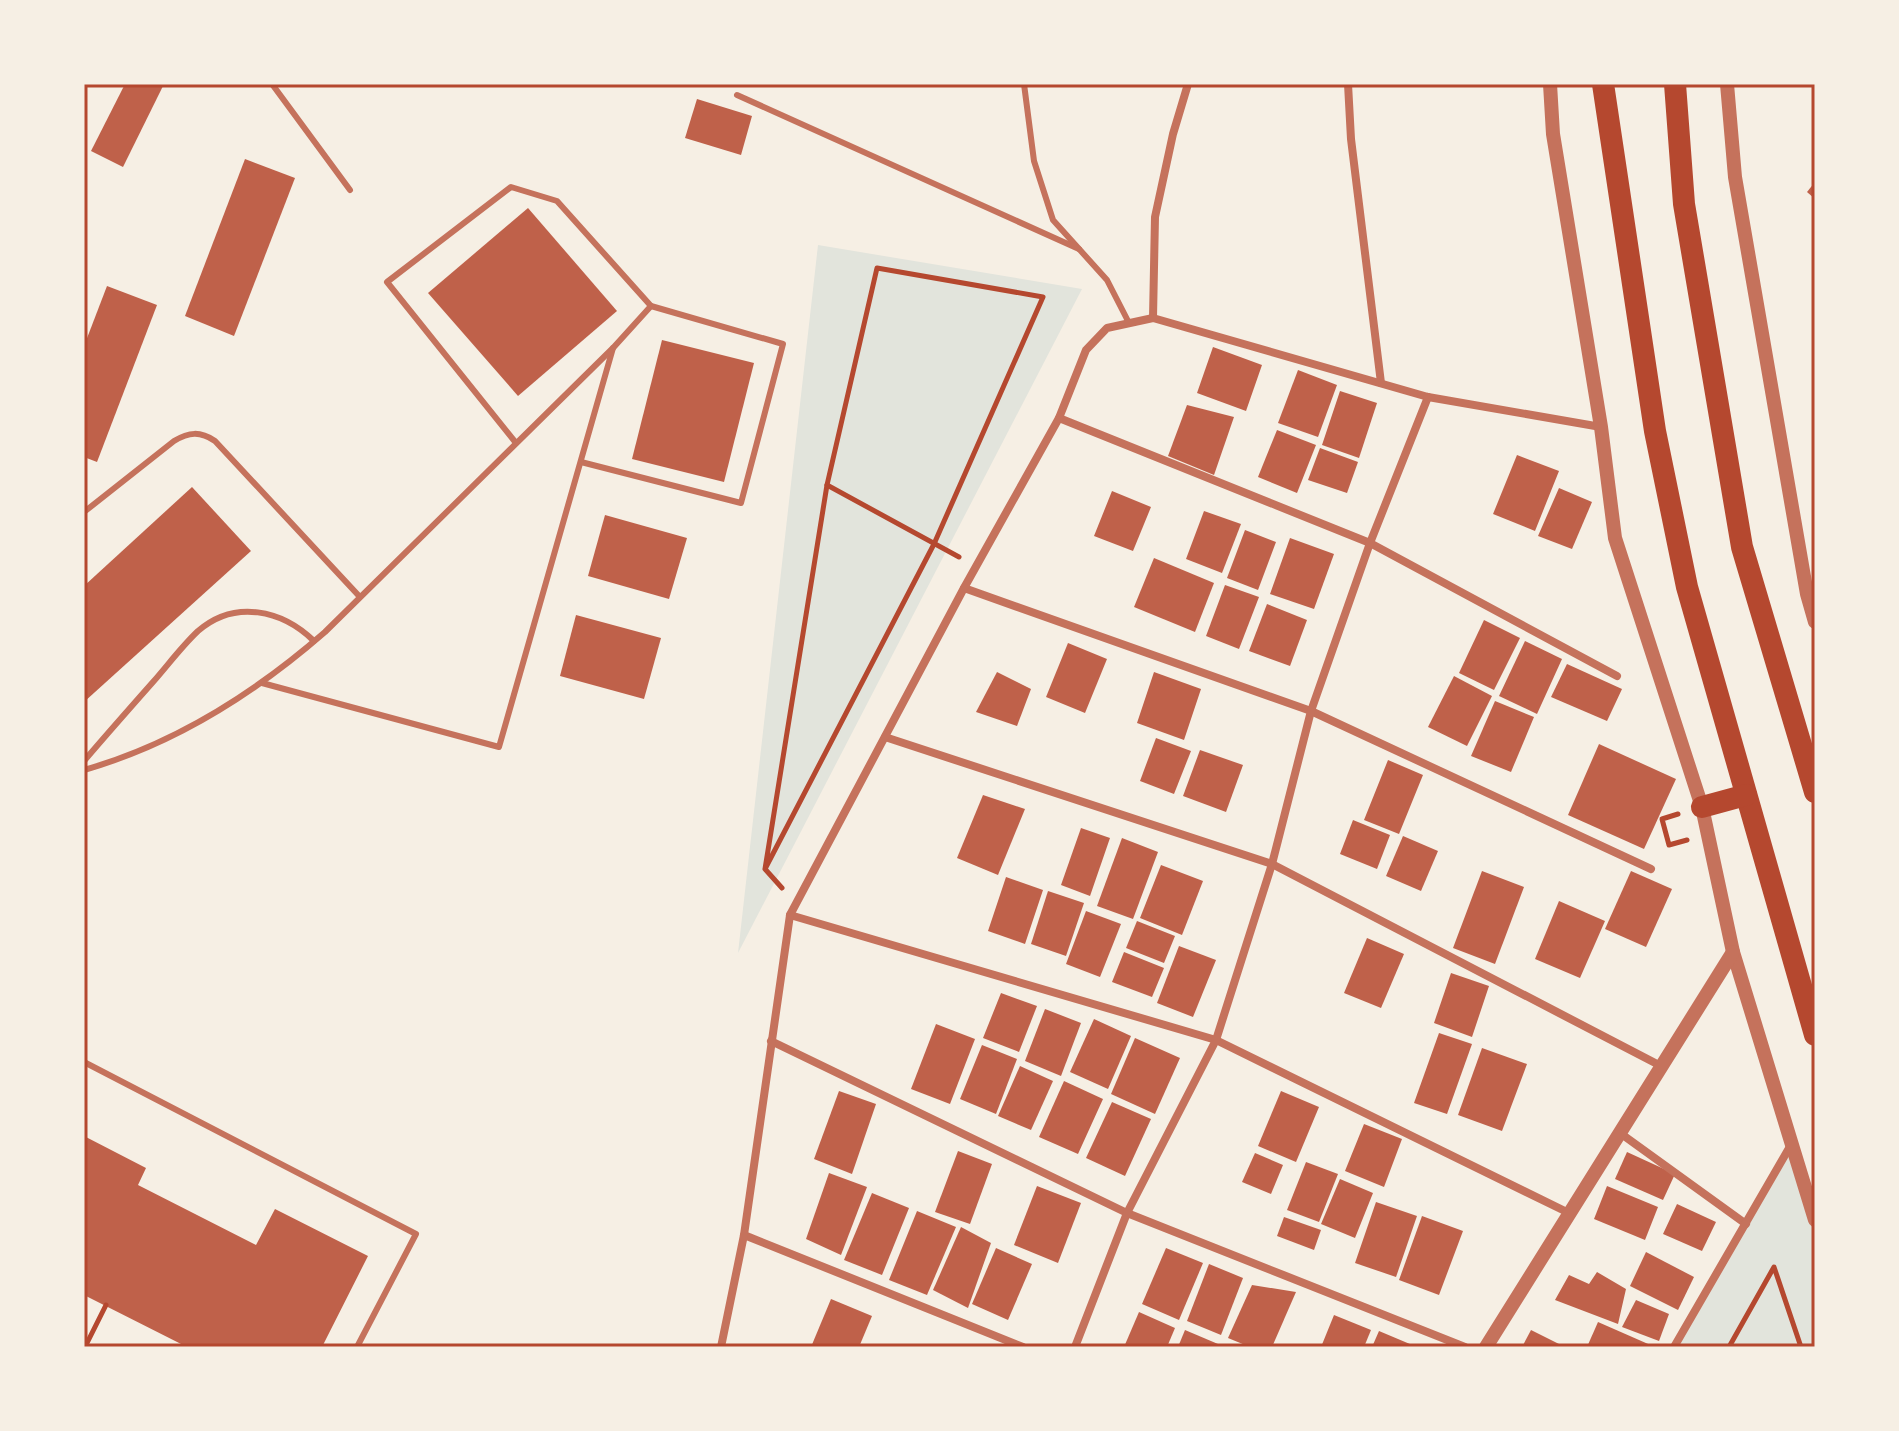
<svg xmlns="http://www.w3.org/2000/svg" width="1899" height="1431" viewBox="0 0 1899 1431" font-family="'Golos Text',sans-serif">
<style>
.green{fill:#e2e4dc}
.building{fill:#bf614a}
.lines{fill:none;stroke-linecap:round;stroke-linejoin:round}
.path{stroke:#b5482f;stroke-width:5}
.service{stroke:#c5725c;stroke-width:6}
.minor{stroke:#c5725c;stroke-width:8}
.tertiary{stroke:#c5725c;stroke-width:14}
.trunk{stroke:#b5482f;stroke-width:22}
.neatline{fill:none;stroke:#b5482f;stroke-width:3}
</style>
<rect width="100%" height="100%" fill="#f6efe4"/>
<g class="green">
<path d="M818 245 1082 289 738 953Z"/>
<path d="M1793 1143 1815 1220V1347H1674Z"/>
</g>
<g class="building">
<path d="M125 84H164L123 167 91 151Z"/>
<path d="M697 99 752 116 741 155 685 138Z"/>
<path d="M245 159 295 178 234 336 185 316Z"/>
<path d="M1815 182V199L1807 192Z"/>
<path d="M528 208 617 311 518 396 428 293Z"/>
<path d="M107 286 157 305 97 462 84 457V346Z"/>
<path d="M662 340 754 363 724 482 632 459Z"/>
<path d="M1213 347 1262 365 1246 411 1197 393Z"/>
<path d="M1298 370 1337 385 1318 437 1278 423Z"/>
<path d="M1340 391 1377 403 1359 458 1322 445Z"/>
<path d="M1187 405 1234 417 1214 475 1168 456Z"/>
<path d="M1277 430 1316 445 1297 493 1258 477Z"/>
<path d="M1320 448 1358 462 1347 493 1308 480Z"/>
<path d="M1517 455 1559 471 1535 531 1493 514Z"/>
<path d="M192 487 251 551 84 702V586Z"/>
<path d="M1559 488 1592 502 1572 549 1538 536Z"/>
<path d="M1112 491 1151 507 1133 551 1094 536Z"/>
<path d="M1204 511 1241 524 1222 573 1186 559Z"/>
<path d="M605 515 687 538 669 599 588 576Z"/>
<path d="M1245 530 1276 542 1258 590 1227 578Z"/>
<path d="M1290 538 1334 554 1314 609 1270 594Z"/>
<path d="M1154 558 1214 583 1195 632 1134 607Z"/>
<path d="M1225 585 1259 597 1239 649 1206 636Z"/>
<path d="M1267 604 1307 620 1290 666 1249 651Z"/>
<path d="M576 615 661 638 644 699 560 676Z"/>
<path d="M1484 620 1520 638 1494 690 1459 673Z"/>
<path d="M1525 641 1562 659 1537 714 1499 696Z"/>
<path d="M1068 643 1107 659 1085 713 1046 697Z"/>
<path d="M1567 664 1622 689 1607 721 1551 697Z"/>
<path d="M997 672 1031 689 1017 726 976 712Z"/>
<path d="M1154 672 1201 689 1184 740 1137 723Z"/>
<path d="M1454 676 1492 696 1467 746 1428 727Z"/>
<path d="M1495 701 1534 717 1511 772 1471 756Z"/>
<path d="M1156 738 1191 751 1174 794 1140 781Z"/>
<path d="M1599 744 1676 779 1644 849 1568 815Z"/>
<path d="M1200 750 1243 765 1226 812 1183 796Z"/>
<path d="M1388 760 1423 775 1399 834 1364 820Z"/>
<path d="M983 795 1025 809 998 875 957 858Z"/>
<path d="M1353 820 1390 835 1377 869 1340 854Z"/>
<path d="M1081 828 1110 838 1090 896 1061 885Z"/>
<path d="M1403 836 1438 851 1421 891 1386 876Z"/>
<path d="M1122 838 1158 852 1133 919 1097 906Z"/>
<path d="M1161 865 1203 881 1182 935 1140 918Z"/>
<path d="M1482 871 1524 887 1495 964 1453 948Z"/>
<path d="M1631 871 1672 889 1646 947 1605 929Z"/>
<path d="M1006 877 1043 890 1025 944 988 931Z"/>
<path d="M1048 891 1084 903 1066 956 1031 944Z"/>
<path d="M1559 901 1605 921 1580 978 1535 959Z"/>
<path d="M1086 911 1121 924 1100 977 1066 964Z"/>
<path d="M1137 921 1175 936 1164 963 1126 948Z"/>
<path d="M1367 938 1404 954 1381 1008 1344 993Z"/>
<path d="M1179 946 1216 960 1193 1017 1157 1003Z"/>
<path d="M1124 952 1164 968 1152 997 1112 982Z"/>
<path d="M1451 973 1489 986 1472 1037 1434 1023Z"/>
<path d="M1001 993 1037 1006 1019 1052 983 1038Z"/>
<path d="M1045 1009 1081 1023 1061 1076 1025 1061Z"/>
<path d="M1094 1019 1131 1036 1108 1089 1070 1072Z"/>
<path d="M936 1024 975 1039 950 1104 911 1089Z"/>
<path d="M1439 1033 1472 1044 1447 1114 1414 1103Z"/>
<path d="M1135 1038 1180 1058 1155 1114 1111 1094Z"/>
<path d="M982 1045 1017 1059 996 1114 960 1099Z"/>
<path d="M1482 1048 1527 1064 1502 1131 1458 1115Z"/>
<path d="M1020 1066 1053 1081 1031 1130 998 1116Z"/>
<path d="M1064 1081 1103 1099 1078 1154 1039 1137Z"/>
<path d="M839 1091 876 1104 852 1174 814 1159Z"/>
<path d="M1281 1091 1319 1107 1296 1162 1258 1146Z"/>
<path d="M1112 1102 1151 1119 1125 1176 1086 1158Z"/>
<path d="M1364 1124 1402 1139 1384 1187 1345 1171Z"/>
<path d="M84 1136 146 1168 138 1185 256 1245 275 1209 368 1256 322 1347H187L84 1295Z"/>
<path d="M958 1151 992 1164 970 1224 935 1212Z"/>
<path d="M1627 1152 1675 1174 1663 1200 1615 1179Z"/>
<path d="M1255 1153 1283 1165 1271 1194 1242 1182Z"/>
<path d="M1306 1162 1338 1174 1319 1222 1287 1210Z"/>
<path d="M829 1173 867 1187 841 1255 806 1239Z"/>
<path d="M1340 1179 1373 1193 1355 1238 1321 1224Z"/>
<path d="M1037 1186 1081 1203 1058 1263 1014 1245Z"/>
<path d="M1607 1186 1658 1207 1645 1240 1594 1219Z"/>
<path d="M872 1193 909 1208 882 1275 844 1260Z"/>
<path d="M1376 1202 1417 1216 1396 1277 1355 1263Z"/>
<path d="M1677 1204 1716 1222 1702 1251 1663 1234Z"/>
<path d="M917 1211 956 1227 927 1295 889 1280Z"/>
<path d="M1422 1216 1463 1231 1439 1295 1399 1280Z"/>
<path d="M1284 1217 1321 1230 1314 1250 1277 1236Z"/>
<path d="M961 1227 991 1243 968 1308 933 1290Z"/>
<path d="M996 1248 1032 1264 1008 1320 972 1304Z"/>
<path d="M1166 1248 1203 1263 1179 1320 1142 1304Z"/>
<path d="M1646 1252 1694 1277 1678 1310 1630 1286Z"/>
<path d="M1209 1264 1243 1278 1221 1335 1187 1321Z"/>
<path d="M1597 1272 1626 1289 1618 1324 1555 1300 1569 1275 1589 1284Z"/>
<path d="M1252 1285 1296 1292 1272 1347H1250L1228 1338Z"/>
<path d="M831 1299 872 1316 859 1347H811Z"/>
<path d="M1636 1300 1669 1314 1659 1341 1622 1327Z"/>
<path d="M1139 1312 1175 1328 1167 1347H1124Z"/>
<path d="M1334 1315 1371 1330 1364 1347H1321Z"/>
<path d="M1598 1322 1655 1347H1587Z"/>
<path d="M1185 1330 1218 1344 1216 1347H1178Z"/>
<path d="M1531 1330 1565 1347H1522Z"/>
<path d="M1379 1331 1417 1347H1372Z"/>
</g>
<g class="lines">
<g class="path">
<path d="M827 485 959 557"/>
<path d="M1678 814 1662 819 1669 845 1687 840"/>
<path d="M765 869 934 544 1043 297 877 268 827 485 765 869 782 888"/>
<path d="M85 1347 106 1305"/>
<path d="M1729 1347 1774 1267 1801 1347"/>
</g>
<g class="service">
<path d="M272 84 350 190"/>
<path d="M1024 84 1034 161 1053 220 1107 280 1129 323"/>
<path d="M737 95 1079 249"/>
<path d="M516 443 387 282 511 187 557 201 651 306 783 344 741 503 581 462"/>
<path d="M84 512 174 441C189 432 200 431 215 441L360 597"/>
<path d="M262 683 499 747 613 348"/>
<path d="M84 761C107 734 130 708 153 682 168 665 182 646 198 631 235 599 282 610 314 641"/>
<path d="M84 770C175 744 254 694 325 632L613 348 651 306"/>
<path d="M84 1062 416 1234 357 1347"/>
</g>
<g class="minor">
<path d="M1348 84 1351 139 1381 383"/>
<path d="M1153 318 1155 217 1173 134 1188 84"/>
<path d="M1059 418 1370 543 1617 676"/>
<path d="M964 588 1311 711 1651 869"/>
<path d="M885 737 1272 864 1661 1066"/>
<path d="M790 915 1216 1040 1569 1213"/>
<path d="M771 1041 1127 1213 1465 1347"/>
<path d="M1620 1133 1746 1224"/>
<path d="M744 1235 1023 1347"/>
<path d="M721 1347 744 1235 790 915 964 588 1059 418 1086 350 1107 328 1153 318 1428 397 1601 427"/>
<path d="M1075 1347 1127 1213 1216 1040 1272 864 1311 711 1370 543 1428 397"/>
<path d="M1674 1347 1792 1143"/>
</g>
<g class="tertiary">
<path d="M1550 84 1553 134 1601 427 1615 538 1702 807 1733 952 1815 1220"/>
<path d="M1727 84 1735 177 1807 594 1815 622"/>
<path d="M1486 1347 1733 952"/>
</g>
<g class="trunk">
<path d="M1603 84 1655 431 1687 587 1815 1035"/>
<path d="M1675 84 1684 204 1742 547 1815 792"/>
<path d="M1702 807 1746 795"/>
</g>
</g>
<rect width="1899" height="1431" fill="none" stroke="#f6efe4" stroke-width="172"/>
<rect x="86" y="86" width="1727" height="1259" class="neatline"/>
</svg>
